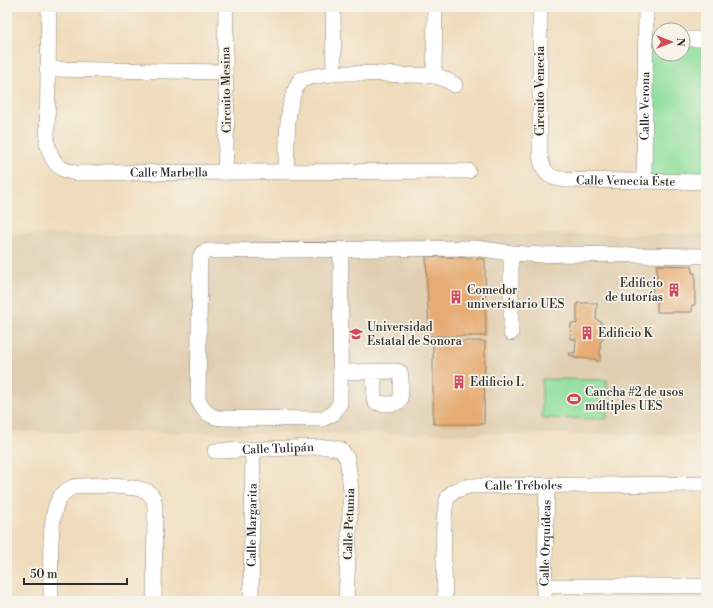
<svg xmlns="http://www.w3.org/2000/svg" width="713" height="608" viewBox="0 0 713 608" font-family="'Libre Bodoni',serif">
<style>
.built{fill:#e0ceb1}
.green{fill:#8fdf9e;stroke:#5d8564}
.building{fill:#e6ac73}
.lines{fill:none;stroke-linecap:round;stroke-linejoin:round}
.minor-casing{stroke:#8e8474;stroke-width:16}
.minor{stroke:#fff;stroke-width:15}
.labels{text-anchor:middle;stroke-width:3.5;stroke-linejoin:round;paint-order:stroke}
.street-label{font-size:12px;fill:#2b2b2b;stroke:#f7f3e8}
.poi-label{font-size:12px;fill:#2b2b2b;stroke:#f7f3e8;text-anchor:start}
</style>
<rect width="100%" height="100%" fill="#f7f3e8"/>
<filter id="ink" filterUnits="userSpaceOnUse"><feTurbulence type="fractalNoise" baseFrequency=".025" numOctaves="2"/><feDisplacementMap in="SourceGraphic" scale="8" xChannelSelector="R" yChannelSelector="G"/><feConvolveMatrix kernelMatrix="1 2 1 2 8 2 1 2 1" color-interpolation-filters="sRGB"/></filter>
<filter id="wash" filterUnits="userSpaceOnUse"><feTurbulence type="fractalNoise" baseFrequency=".012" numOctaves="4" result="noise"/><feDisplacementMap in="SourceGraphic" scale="16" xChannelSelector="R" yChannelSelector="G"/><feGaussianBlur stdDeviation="0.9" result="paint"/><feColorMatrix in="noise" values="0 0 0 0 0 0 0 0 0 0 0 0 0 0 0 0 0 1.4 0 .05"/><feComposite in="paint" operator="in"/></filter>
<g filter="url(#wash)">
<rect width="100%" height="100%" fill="#f0dcbc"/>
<path class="built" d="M7 234 299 236 488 234H706V435L7 432Z"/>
<g class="green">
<path d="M646 39H659V54H683V39L706 40V183H646Z"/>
<path d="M542 379 607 380V419L542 418Z"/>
</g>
<g id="blocks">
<g class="building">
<path d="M426 256 485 259 486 336H429Z"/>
<path d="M657 265 692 266V273H695V305H692V312H657V296H653L652 283 657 284Z"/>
<path d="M577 303H597L596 319 601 322 604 329 603 338 600 343V361H596L595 359 574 358V356L569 355 570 353H575L576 339H570L571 323 577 324Z"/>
<path d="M433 341H485L484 424H433Z"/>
</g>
</g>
</g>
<g filter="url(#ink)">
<use href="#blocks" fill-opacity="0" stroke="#8e8474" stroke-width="1"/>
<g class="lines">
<g class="minor-casing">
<g id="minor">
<path id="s1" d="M49 7 47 142C49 152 53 164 63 169 66 171 72 172 75 173L468 171"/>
<path d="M333 7 334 74"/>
<path id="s2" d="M540 7V155C543 173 548 178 566 180L706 182"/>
<path d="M683 39H706"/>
<path d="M47 69 225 72"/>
<path d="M434 76 435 7"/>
<path d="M286 171C288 141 284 106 300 80 331 70 369 73 401 75 412 75 424 75 435 76 442 77 448 81 455 85"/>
<path d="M225 172 227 117 225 72 226 7"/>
<path id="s3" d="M644 181 646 7"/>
<path d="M341 249 340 403 333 414 322 419 222 418C210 418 203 411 198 400L200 258 202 253 208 251 475 248 511 253"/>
<path d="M511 333V253L543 255 565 254 706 256"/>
<path d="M340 372 397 371 400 372C402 378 401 383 401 388 401 400 401 404 388 404 383 404 380 404 375 402L374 398V371"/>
<path id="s4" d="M215 451 314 447H328L340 449 347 458 349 472 351 491 346 601"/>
<path d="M544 586H706"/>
<path d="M51 601C51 578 48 520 58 501 61 494 66 490 73 487 84 484 137 486 146 491 153 494 155 502 155 509L154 601"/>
<path id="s5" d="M251 601 253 449"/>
<path id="s6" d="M445 601C445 582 440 507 449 496 453 490 463 488 469 486L706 484"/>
<path id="s7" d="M544 601 547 485"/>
</g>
</g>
<use href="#minor" class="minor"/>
</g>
</g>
<defs>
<g id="building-bare" transform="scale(1.08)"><path d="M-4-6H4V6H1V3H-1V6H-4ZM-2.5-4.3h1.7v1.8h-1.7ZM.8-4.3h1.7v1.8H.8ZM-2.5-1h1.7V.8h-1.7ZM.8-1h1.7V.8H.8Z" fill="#d1495b" stroke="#f7f3e8" stroke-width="2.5" paint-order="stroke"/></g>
<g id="university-bare" transform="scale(1.08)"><path d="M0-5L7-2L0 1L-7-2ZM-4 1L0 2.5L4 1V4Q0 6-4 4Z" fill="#d1495b" stroke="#f7f3e8" stroke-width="2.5" paint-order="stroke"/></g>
<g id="stadium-bare" transform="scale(1.08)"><path d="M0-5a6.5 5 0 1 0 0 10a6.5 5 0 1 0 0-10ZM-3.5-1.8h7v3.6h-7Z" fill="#d1495b" stroke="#f7f3e8" stroke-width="2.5" paint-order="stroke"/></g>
</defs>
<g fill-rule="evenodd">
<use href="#building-bare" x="674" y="290"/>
<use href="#building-bare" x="456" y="297"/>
<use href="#building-bare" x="587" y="333"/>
<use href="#university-bare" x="356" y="334"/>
<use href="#building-bare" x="459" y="382"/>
<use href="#stadium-bare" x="574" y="399"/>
</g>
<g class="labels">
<g class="street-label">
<text transform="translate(226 90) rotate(-91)" y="4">Circuito Mesina</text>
<text transform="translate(540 91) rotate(-90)" y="4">Circuito Venecia</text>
<text dy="4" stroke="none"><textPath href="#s3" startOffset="75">Calle Verona</textPath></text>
<text dy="4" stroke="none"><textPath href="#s1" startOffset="274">Calle Marbella</textPath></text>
<text dy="4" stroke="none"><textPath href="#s2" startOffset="248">Calle Venecia Éste</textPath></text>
<text dy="4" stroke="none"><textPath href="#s4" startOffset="63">Calle Tulipán</textPath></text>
<text dy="4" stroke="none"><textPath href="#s6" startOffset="183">Calle Tréboles</textPath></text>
<text transform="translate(349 524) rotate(-88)" y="4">Calle Petunia</text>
<text dy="4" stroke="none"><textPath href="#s5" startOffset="76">Calle Margarita</textPath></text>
<text dy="4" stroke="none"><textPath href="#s7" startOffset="58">Calle Orquídeas</textPath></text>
</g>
<g class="poi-label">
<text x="663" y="287" text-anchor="end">Edificio<tspan x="663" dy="14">de tutorías</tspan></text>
<text x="467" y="294">Comedor<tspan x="467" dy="14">universitario UES</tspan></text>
<text x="367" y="331">Universidad<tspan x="367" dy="14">Estatal de Sonora</tspan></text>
<text x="598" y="337">Edificio K</text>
<text x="470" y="386">Edificio L</text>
<text x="585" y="396">Cancha #2 de usos<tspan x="585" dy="14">múltiples UES</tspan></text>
</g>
</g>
<rect width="713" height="608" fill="none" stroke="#f7f3e8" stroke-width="24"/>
<g transform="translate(671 42) rotate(90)"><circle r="19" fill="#f7f3e8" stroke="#a5a39c"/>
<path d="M0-3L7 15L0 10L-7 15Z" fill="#d1495b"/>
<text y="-6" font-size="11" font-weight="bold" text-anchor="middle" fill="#2b2b2b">N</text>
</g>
<path d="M24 578v6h103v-6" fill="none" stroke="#2b2b2b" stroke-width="2"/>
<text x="30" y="578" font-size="12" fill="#2b2b2b" stroke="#f7f3e8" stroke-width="3" paint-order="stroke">50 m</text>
</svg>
